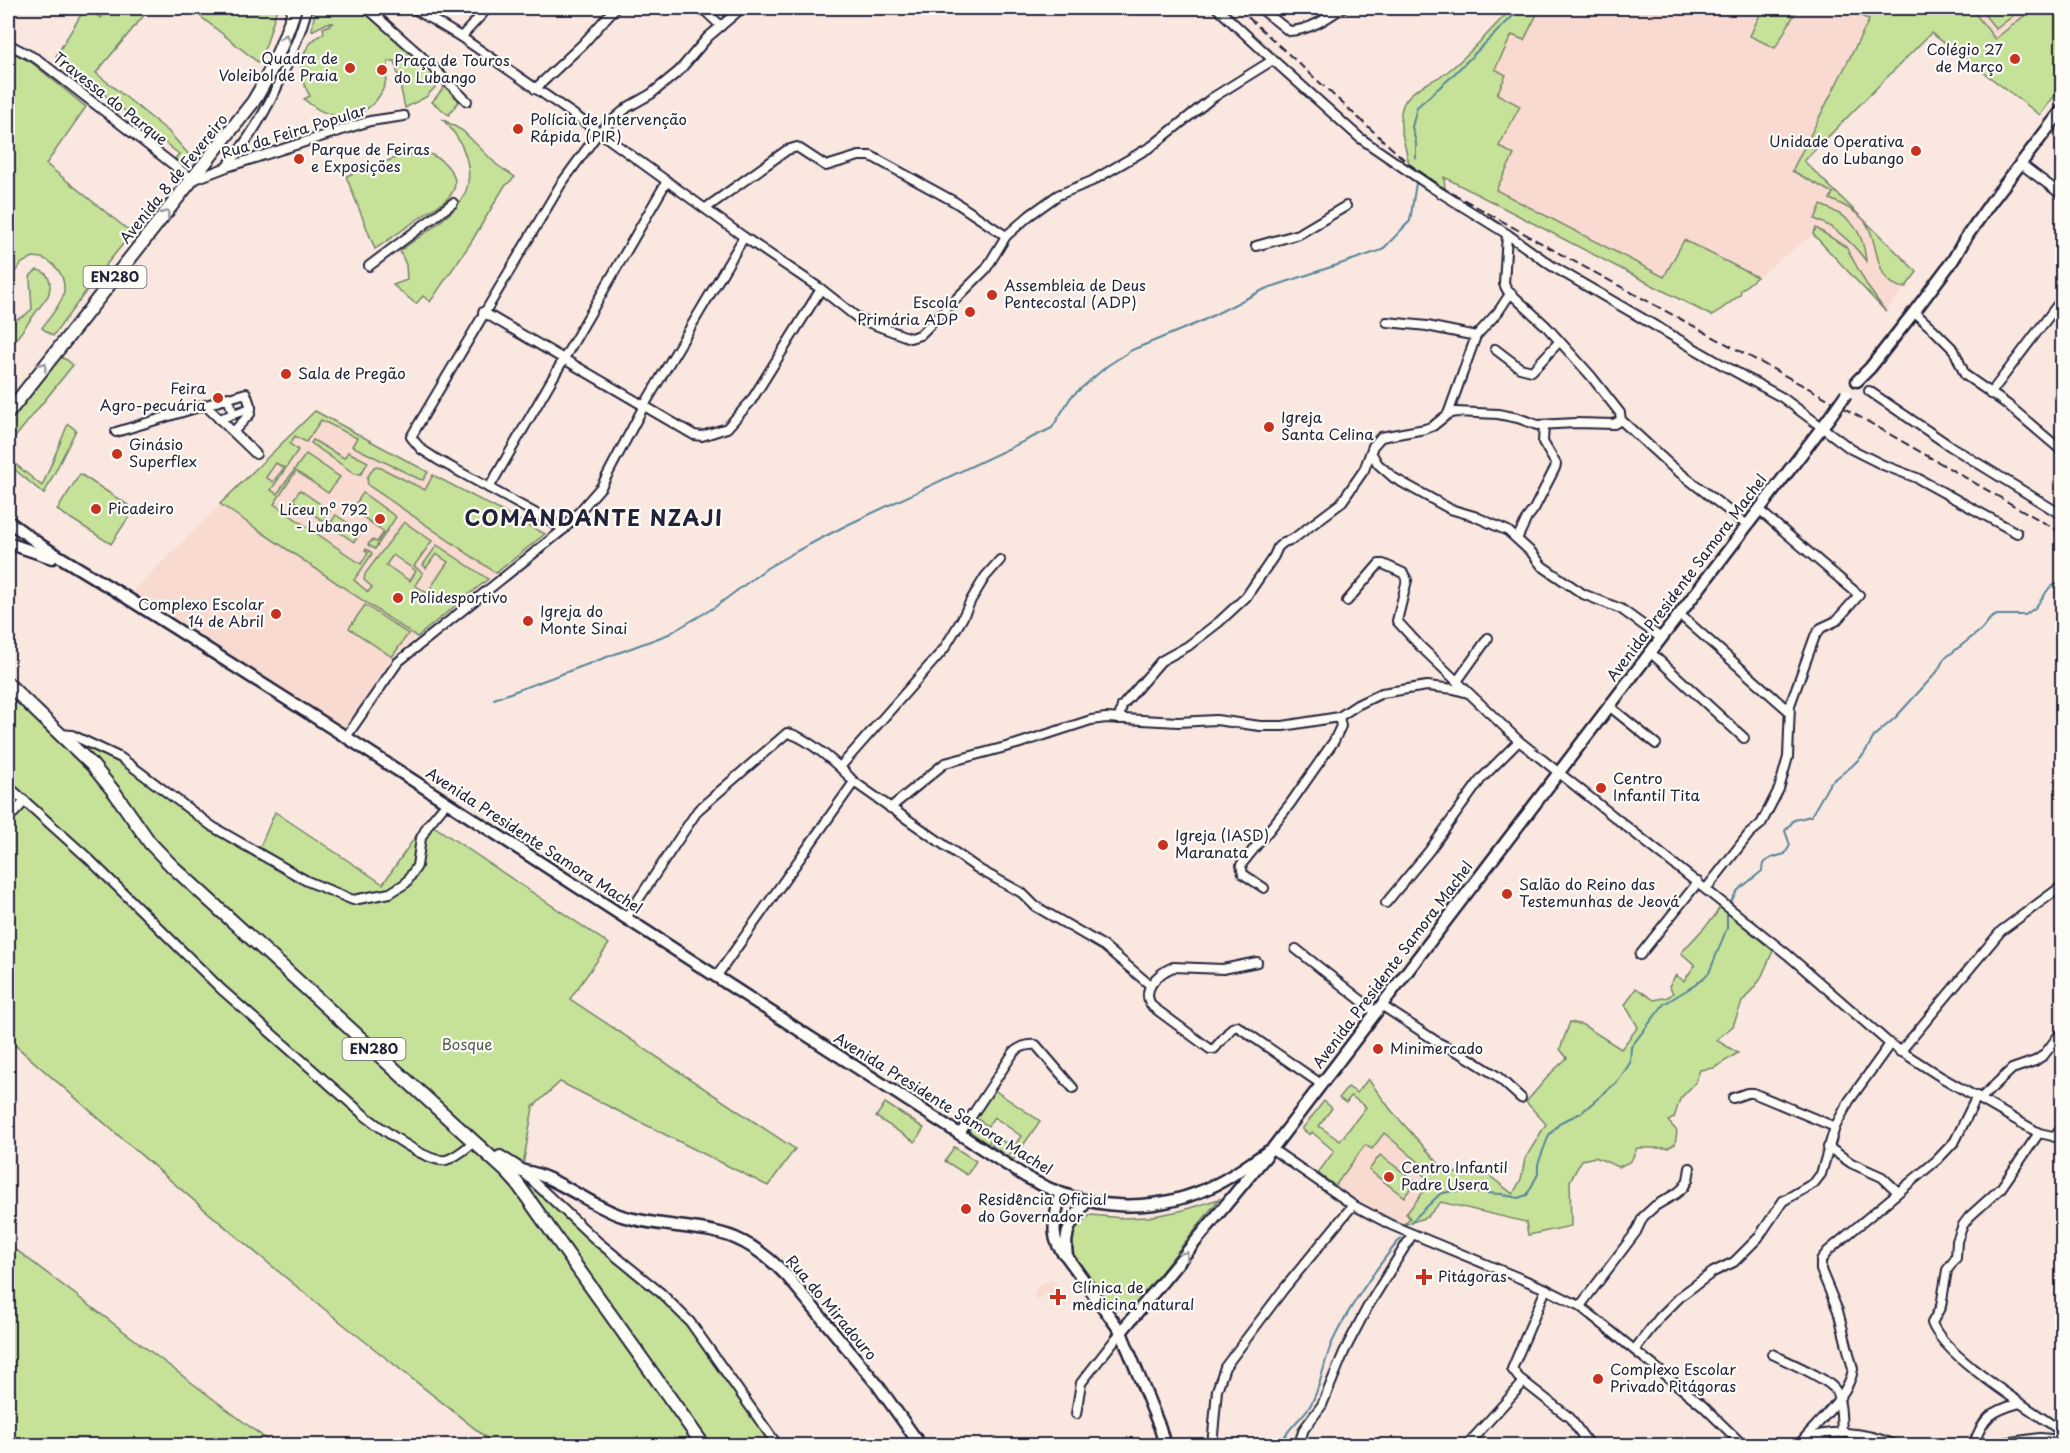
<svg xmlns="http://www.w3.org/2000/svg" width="2070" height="1453" viewBox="0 0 2070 1453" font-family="'Playpen Sans',sans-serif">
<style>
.built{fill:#f8dad0}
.green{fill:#c6e299;stroke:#74826a;stroke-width:1.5;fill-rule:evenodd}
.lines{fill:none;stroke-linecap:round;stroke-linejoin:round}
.stream{stroke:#57849a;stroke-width:2}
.minor-casing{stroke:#22223b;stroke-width:12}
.secondary-casing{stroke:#22223b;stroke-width:15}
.primary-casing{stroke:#22223b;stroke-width:16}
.minor{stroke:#fdfcf7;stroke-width:8}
.secondary{stroke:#fdfcf7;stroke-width:10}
.primary{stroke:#fdfcf7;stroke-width:12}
.rail{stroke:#22223b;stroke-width:2;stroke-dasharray:9 4.5;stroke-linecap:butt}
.secondary-bridge-casing{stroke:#22223b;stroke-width:15;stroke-linecap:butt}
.secondary-bridge{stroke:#fdfcf7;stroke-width:10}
.oneway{stroke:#9a9aa2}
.poi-dot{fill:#c8321e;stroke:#fdfcf7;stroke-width:2}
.labels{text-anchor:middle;stroke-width:4.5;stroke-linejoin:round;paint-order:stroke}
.shield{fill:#fdfcf7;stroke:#646373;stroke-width:1.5}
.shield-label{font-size:14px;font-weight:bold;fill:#22223b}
.poi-label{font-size:15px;fill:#22223b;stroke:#fdfcf7;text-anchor:start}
.street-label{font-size:15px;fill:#22223b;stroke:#fdfcf7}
.park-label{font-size:15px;fill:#535c57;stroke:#fdfcf7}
.district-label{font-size:21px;font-weight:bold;letter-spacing:1.5px;fill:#22223b;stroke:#fdfcf7}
</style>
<rect width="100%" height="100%" fill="#fae8e0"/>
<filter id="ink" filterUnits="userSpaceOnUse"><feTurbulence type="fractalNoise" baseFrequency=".0167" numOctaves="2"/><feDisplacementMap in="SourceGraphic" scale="12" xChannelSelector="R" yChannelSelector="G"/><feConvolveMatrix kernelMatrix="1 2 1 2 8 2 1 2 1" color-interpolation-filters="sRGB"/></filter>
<g filter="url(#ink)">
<g class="built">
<path d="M1526 8H2062V86L2040 115 1931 33 1804 161 1917 272 1886 312 1813 234 1741 290 1740 295 1712 316 1444 176 1437 117Z"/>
<path d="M315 411 545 534 392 657 343 731 321 717 323 714 133 591Z"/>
<path d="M1375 1131 1384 1133 1442 1183 1403 1225 1335 1186Z"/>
<path d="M1053 1279 1067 1305 1061 1309 1049 1293 1036 1301 1033 1294 1037 1292 1035 1288Z"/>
</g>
<g class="green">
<path d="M85 8 101 18 107 8H150L96 73 169 132 191 157 186 163 179 160 173 161 179 154 56 56Z"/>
<path d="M190 8H277L267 42 259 63Z"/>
<path d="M315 8H361L394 36 440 82 426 97 405 108 395 61H388C390 112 341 134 304 99L310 96C295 73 299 46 324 33L323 28 334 23H327L312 31Z"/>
<path d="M1512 8H1540L1524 40 1512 35 1495 69 1506 75 1497 94 1520 106 1499 146 1514 155 1496 190 1664 277 1684 240 1757 277 1741 290 1740 295 1712 316 1444 177 1445 189 1409 164C1406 147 1396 122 1403 105 1411 87 1432 83 1447 72 1471 54 1491 29 1512 8Z"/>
<path d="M1763 8H1798L1775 48 1750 36Z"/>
<path d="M1846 8H1971L1995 39 2034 8H2062V86L2040 115 1931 33 1804 161 1917 272 1905 288C1871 284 1881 239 1863 219 1854 210 1842 204 1830 199L1833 193 1792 171 1869 20Z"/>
<path d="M1979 8H2023L1996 29Z"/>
<path d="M8 50 31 62 86 107 46 164 132 233 101 271 53 336 42 328C49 318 59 307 63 296 68 276 53 257 33 257L22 263 14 273 8 272Z"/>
<path d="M445 86 460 99 449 115 432 102Z"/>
<path d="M442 119 463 131 497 165 515 177 504 187 470 244 430 302 423 296 416 304 393 285 407 280 406 265 400 251C418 237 441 224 456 207 481 180 465 141 442 119Z"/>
<path d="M424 152C442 157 466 177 449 197 445 202 436 207 430 211 412 223 394 236 375 249L346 176 401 156Z"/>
<path d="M1821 205C1850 217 1863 228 1866 261 1852 242 1837 228 1815 219Z"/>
<path d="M1816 228 1846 247 1868 287 1886 312 1813 234Z"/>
<path d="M37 270C51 272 52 285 48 296L8 350V323L24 316 32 309 30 278 31 275Z"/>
<path d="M57 356 67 360 73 365 8 446V421Z"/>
<path d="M315 411 428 472 423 480 419 479 352 446 357 438 321 420 306 442 295 436 290 444 298 450 271 490 277 494 306 454 340 477 328 493 296 471 274 504 361 564 368 553 365 550 366 549 371 552 372 554 354 580 368 592 372 587 364 580 365 574 404 522 432 541 414 566 423 573 415 585 427 593 448 562 436 554 426 568 423 565 437 545 488 579 417 637 220 504ZM276 463 284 468 273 482 266 477ZM393 555 416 571 410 581 386 565Z"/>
<path d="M68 424 76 430 44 494 8 464V458L42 486Z"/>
<path d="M313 440 344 458 348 452 368 462 361 474H355L311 443Z"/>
<path d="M377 466 425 490 433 475 545 534 496 573 368 485 367 478 374 467Z"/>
<path d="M80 474 134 509 111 544 57 510Z"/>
<path d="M300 490 330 511 323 521 293 500Z"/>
<path d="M363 493 396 517 375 549 368 545 372 540 377 542 384 532 352 509Z"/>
<path d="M336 515 361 532 354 542 329 525Z"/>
<path d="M365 605 408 634 392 657 349 628Z"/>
<path d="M8 691 45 728 77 732 131 759 222 828 259 849 275 812 383 884 426 821 609 944 570 999 795 1149 768 1186 560 1082 533 1107 522 1171 690 1322 778 1445H495C440 1400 384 1357 328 1312 219 1224 113 1131 8 1039Z"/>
<path d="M1720 907 1773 951 1760 980 1742 1002 1733 1026 1716 1040 1738 1053 1714 1068 1700 1070 1695 1083 1680 1099 1674 1118 1668 1121 1677 1131 1675 1144 1668 1148H1637L1631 1161 1619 1167 1595 1157 1582 1160 1570 1181 1571 1226 1528 1235 1526 1222 1441 1202 1427 1217 1403 1225 1410 1218 1406 1214 1432 1181 1422 1174 1426 1168 1384 1133 1372 1149 1365 1145 1335 1186 1318 1173 1334 1151 1312 1132 1310 1135 1302 1129 1324 1101 1332 1108 1319 1126 1340 1141 1366 1107 1351 1096 1346 1103 1339 1098 1348 1087 1357 1093 1368 1079 1391 1110 1449 1175 1477 1166 1513 1194 1521 1179 1525 1159 1546 1124 1526 1102 1552 1072 1567 1058 1560 1049 1570 1022 1583 1025 1621 1049 1638 1027 1625 1005 1636 988 1654 1000 1668 997 1673 993 1669 986 1676 975 1684 981 1695 965 1681 953 1714 917Z"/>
<path d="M994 1090 1040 1121 1013 1160 1008 1156 1021 1136 994 1117 988 1126 976 1118Z"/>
<path d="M885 1103 924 1128 915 1142 876 1117Z"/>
<path d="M973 1121 994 1135 988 1144 968 1130Z"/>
<path d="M996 1137 1009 1145 1003 1153 991 1145Z"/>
<path d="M954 1147 976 1161 967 1175 945 1161Z"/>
<path d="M1380 1155 1416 1182 1404 1197 1369 1170Z"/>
<path d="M1219 1199 1136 1304C1126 1310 1119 1312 1108 1307L1073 1257 1071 1245 1075 1230 1085 1219 1091 1215 1123 1218 1148 1217 1180 1211Z"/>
<path d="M8 1247 19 1252 274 1445H8Z"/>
</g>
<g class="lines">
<g class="stream">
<path d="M1416 158V143L1412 127 1417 107 1449 79 1521 8"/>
<path d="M494 699 669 634 715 607 767 568 795 552 845 526 1052 428 1071 397 1107 366 1132 350 1200 322 1265 289 1382 250 1410 221 1416 183"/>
<path d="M1729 905 1737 891 1762 871C1762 858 1775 857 1785 854L1790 845 1785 831 1794 820 1811 816 1830 783 1852 766 1864 754 1875 735 1895 718 1937 672 1944 659 1981 630 1991 618 1997 615H2025L2035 608 2050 587 2062 582"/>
<path d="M1411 1222 1440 1194 1452 1191 1501 1194 1518 1198 1527 1195 1538 1174V1164L1549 1135 1561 1122 1581 1113 1618 1081 1630 1063 1631 1047 1664 1004 1695 985 1709 973 1727 928V910"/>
<path d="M1279 1446C1286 1430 1300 1420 1310 1406 1321 1387 1323 1365 1331 1345 1345 1313 1378 1265 1401 1238"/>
</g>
<g class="minor-casing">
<g id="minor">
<path d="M367 8 420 55 467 101"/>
<path d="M413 8 461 37 599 132 744 237 821 289 859 319 910 338 920 335 986 269 1006 236 1030 215 1058 195 1092 181 1152 146 1212 98 1273 60"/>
<path d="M702 8 721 26"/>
<path d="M1217 8 1273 60 1360 138 1433 188 1507 234 1552 266 1714 360 1783 398 1851 449 1883 465 1917 478 2017 533"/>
<path d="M1260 8 1289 31C1310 30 1326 19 1342 8"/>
<path d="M461 37 488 8"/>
<path d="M8 44 37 59 193 180 227 167 370 121 404 116"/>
<path d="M535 89 583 44 615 8"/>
<path d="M2021 164 2062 195"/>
<path d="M228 165C256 131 276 94 292 52 298 38 304 23 307 8"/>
<path d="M706 208 787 150 797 147 826 166 859 156H871L955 202 1006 236"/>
<path d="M1507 234 1504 284 1507 290 1546 326 1591 376 1620 413 1621 420 1670 465 1747 525"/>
<path d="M1256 246 1299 234 1346 206"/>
<path d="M369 266 453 203"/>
<path d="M483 312 694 435 702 436 727 428 751 401 821 289"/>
<path d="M1914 312 1935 331 1954 350 1965 375 2008 405 2062 451"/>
<path d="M1387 322 1427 326 1476 336"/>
<path d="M1495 349 1520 368 1532 371 1559 342"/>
<path d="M1869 391 1950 446 2062 515"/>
<path d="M1990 394 2062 299"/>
<path d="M228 397 233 414"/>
<path d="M205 405 256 454"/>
<path d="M1448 414 1476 336 1498 312 1510 294"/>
<path d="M116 432 246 393 251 408 219 419"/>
<path d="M233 432 250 414 251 408"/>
<path d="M1372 454 1378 464 1394 478 1450 509 1474 516 1508 531 1532 553 1542 566 1583 594 1621 609 1661 638"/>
<path d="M489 488 667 181"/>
<path d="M564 529 438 460 421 449 411 437 561 184 599 132 628 107 651 94 679 71 708 37 742 8"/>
<path d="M1517 539 1527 518 1534 509 1555 468 1556 464 1543 442 1544 425"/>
<path d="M1347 601 1379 564H1383L1403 573 1407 580 1397 621 1420 646 1519 741 1788 955 1890 1044 1941 1077 2039 1133 2062 1138"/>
<path d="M1679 614 1789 711"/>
<path d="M1650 652 1744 738"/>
<path d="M1458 680 1488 638"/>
<path d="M1609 706 1656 744"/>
<path d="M1119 719 1122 706 1161 661 1188 646 1219 622 1246 597 1274 556 1278 547 1284 542 1293 539 1341 503 1364 470 1373 446 1381 437 1425 429 1433 426 1448 414 1456 412 1498 414 1518 418 1537 425 1576 423 1614 424 1621 420"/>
<path d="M60 734 72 735 121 758 213 827 307 881 353 900 390 893 406 883 417 866 421 838 428 825 442 808"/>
<path d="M346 737 398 662 564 529 601 487 645 404 744 237"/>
<path d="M840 767 944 649 962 619 971 600 985 577 1000 560"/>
<path d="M8 786 89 859 221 989 364 1115C380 1127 427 1164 446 1160 457 1157 466 1148 474 1142"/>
<path d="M890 808 945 763 1017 744 1091 720 1106 718 1178 722 1216 720 1260 726H1283L1339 717 1357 705 1382 693 1427 686 1454 689 1468 693"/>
<path d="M14 813 25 801"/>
<path d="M1264 888 1243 874 1241 865 1290 804 1334 741 1341 726 1339 717"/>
<path d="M1706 889 1749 834 1761 824 1779 789 1788 757 1790 705 1815 636 1821 628 1836 621 1859 595 1759 510"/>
<path d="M1386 903 1429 851 1481 779 1519 741"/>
<path d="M626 918 698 810 787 733C806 736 841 767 854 782L980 870 1022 893 1035 906 1104 946 1150 985"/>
<path d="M1296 949 1376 1012"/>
<path d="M1640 955 1698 882"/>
<path d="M1257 962 1223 969 1173 967C1157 974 1139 991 1153 1007L1210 1049H1214L1232 1028 1237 1026 1321 1084"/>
<path d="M716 977 854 782"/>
<path d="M1381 1005 1439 1043 1464 1055 1497 1076 1521 1098"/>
<path d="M1900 1052 2001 931 2062 886"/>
<path d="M1733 1098 1747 1093H1753L1835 1127"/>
<path d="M1981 1098 2012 1069 2035 1061 2044 1055 2059 1035"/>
<path d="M2039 1133 2001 1188 1969 1217 1963 1225 1957 1241 1956 1258 1947 1270 1941 1306 1932 1323C1945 1358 2030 1408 2062 1432"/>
<path d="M959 1135 1014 1052C1021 1046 1027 1044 1036 1045L1073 1088"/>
<path d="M2054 1137 2062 1126"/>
<path d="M1828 1147 1851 1163 1882 1177 1898 1192"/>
<path d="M1272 1149 1353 1205 1391 1225 1546 1289 1580 1306 1702 1405 1744 1446"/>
<path d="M523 1172 597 1241 661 1293 690 1322 778 1446"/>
<path d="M1546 1289 1512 1369 1519 1378 1570 1418 1590 1446"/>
<path d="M1580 1306 1636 1232 1643 1217 1655 1206 1677 1193 1683 1188 1688 1180 1690 1168"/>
<path d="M1635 1349 1660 1317 1682 1295 1713 1272 1734 1262 1758 1238 1783 1201 1814 1183 1821 1174 1835 1127 1849 1101 1890 1044"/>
<path d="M1772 1354C1786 1361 1830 1379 1836 1391 1842 1403 1841 1420 1842 1433"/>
<path d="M1076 1414 1081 1383 1121 1332"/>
<path d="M1821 1435 1832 1446"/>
<path d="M1802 1441C1818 1422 1850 1394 1853 1369L1838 1311 1821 1270V1260L1828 1251 1937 1160 1955 1141 1977 1096"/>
<path d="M1212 1446 1217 1390 1225 1367 1283 1290 1353 1205"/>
<path d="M1298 1446 1304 1429 1322 1405 1344 1352 1367 1308 1412 1235"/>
<path d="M1466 1446 1524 1382"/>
<path d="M1797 1446C1822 1424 1870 1433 1898 1446"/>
<path d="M1973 1446C1983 1417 1991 1411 2020 1403"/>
<path d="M1982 1446 2040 1438 2062 1440"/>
</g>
</g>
<g class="secondary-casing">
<g id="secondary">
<path d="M1857 381 1870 368 1914 312 1953 260 1965 239 1991 202 2062 110"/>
<path d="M8 521 42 546 121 594 346 737 1026 1177C1087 1211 1154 1216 1217 1184 1237 1174 1254 1160 1272 1149L1829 418"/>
<path d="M8 543 52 558"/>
<path d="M516 1171C546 1168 591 1207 622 1216 656 1227 703 1225 735 1238 756 1247 772 1260 787 1276L876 1383 921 1446"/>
<path d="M1060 1194C1056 1217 1047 1239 1067 1257L1121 1332 1160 1428 1165 1446"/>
<path d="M1067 1256C1063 1232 1072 1219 1087 1201"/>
<path d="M1121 1332 1266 1156"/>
</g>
</g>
<g class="primary-casing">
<g id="primary">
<path d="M8 413 253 102C272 72 284 41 295 8"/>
<path d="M8 684 92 765 115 793 150 843 172 866 506 1171 517 1183 704 1446"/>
<path d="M500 1157 522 1171"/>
</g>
</g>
<use href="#minor" class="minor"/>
<use href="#secondary" class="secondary"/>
<use href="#primary" class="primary"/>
<path class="rail" d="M1238 8 1409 164 1445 189 1566 257 1830 400 2062 533"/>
<g class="secondary-bridge-casing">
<path id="secondary-bridge" d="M1829 418 1846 394"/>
</g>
<use href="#secondary-bridge" class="secondary-bridge"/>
</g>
<defs><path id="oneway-chevron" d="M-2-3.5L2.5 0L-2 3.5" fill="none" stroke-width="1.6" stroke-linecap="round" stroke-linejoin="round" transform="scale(1.5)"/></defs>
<g class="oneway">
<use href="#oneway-chevron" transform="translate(285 38) rotate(-71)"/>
<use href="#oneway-chevron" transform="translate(166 214) rotate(-51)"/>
<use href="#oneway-chevron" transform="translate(43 366) rotate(-52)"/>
<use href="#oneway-chevron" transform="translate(1185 1255) rotate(-50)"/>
</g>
</g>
<g class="poi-dot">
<circle cx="2015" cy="59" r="6"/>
<circle cx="350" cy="68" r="6"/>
<circle cx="382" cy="70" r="6"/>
<circle cx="518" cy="129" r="6"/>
<circle cx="1916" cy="151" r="6"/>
<circle cx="299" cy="159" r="6"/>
<circle cx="992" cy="295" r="6"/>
<circle cx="970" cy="312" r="6"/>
<circle cx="286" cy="374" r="6"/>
<circle cx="218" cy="398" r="6"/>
<circle cx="1269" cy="427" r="6"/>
<circle cx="117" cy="454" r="6"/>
<circle cx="96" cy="509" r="6"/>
<circle cx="380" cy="519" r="6"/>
<circle cx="398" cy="598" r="6"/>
<circle cx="276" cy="614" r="6"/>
<circle cx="528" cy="621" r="6"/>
<circle cx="1601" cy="788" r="6"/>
<circle cx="1163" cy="845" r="6"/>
<circle cx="1507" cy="894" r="6"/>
<circle cx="1378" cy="1049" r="6"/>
<circle cx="1389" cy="1177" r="6"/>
<circle cx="966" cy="1209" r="6"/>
<path d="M1421 1268h6v6h6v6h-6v6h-6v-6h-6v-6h6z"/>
<path d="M1055 1288h6v6h6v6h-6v6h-6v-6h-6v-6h6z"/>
<circle cx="1598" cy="1379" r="6"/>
</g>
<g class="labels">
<g class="shield">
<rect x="83.5" y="266" width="63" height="22" rx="4.5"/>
<rect x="342.5" y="1038" width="63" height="22" rx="4.5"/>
</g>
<g class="shield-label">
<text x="115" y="282">EN280</text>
<text x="374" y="1054">EN280</text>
</g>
<g class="poi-label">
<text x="2003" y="55" text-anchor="end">Colégio 27<tspan x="2003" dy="17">de Março</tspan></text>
<text x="338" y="64" text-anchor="end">Quadra de<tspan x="338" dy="17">Voleibol de Praia</tspan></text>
<text x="394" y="66">Praça de Touros<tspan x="394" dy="17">do Lubango</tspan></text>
<text x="530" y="125">Polícia de Intervenção<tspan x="530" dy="17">Rápida (PIR)</tspan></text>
<text x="1904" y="147" text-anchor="end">Unidade Operativa<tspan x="1904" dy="17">do Lubango</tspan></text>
<text x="311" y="155">Parque de Feiras<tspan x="311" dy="17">e Exposições</tspan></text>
<text x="1004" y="291">Assembleia de Deus<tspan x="1004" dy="17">Pentecostal (ADP)</tspan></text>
<text x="958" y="308" text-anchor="end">Escola<tspan x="958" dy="17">Primária ADP</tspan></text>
<text x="298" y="379">Sala de Pregão</text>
<text x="206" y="394" text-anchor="end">Feira<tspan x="206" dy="17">Agro-pecuária</tspan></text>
<text x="1281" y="423">Igreja<tspan x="1281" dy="17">Santa Celina</tspan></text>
<text x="129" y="450">Ginásio<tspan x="129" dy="17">Superflex</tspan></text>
<text x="108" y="514">Picadeiro</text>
<text x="368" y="515" text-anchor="end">Liceu nº 792<tspan x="368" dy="17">- Lubango</tspan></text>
<text x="410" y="603">Polidesportivo</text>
<text x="264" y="610" text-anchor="end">Complexo Escolar<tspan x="264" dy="17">14 de Abril</tspan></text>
<text x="540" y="617">Igreja do<tspan x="540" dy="17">Monte Sinai</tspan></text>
<text x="1613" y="784">Centro<tspan x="1613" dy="17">Infantil Tita</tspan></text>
<text x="1175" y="841">Igreja (IASD)<tspan x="1175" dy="17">Maranata</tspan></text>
<text x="1519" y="890">Salão do Reino das<tspan x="1519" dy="17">Testemunhas de Jeová</tspan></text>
<text x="1390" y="1054">Minimercado</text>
<text x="1401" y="1173">Centro Infantil<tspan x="1401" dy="17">Padre Usera</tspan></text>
<text x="978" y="1205">Residência Oficial<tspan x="978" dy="17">do Governador</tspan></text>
<text x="1438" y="1282">Pitágoras</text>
<text x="1072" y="1293">Clínica de<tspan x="1072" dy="17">medicina natural</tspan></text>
<text x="1610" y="1375">Complexo Escolar<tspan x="1610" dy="17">Privado Pitágoras</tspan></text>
</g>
<g class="street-label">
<text transform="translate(110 99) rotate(38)" y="5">Travessa do Parque</text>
<text transform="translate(294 132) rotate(-17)" y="5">Rua da Feira Popular</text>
<text transform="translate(174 179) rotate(-51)" y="5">Avenida 8 de Fevereiro</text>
<text transform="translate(1687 578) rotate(-53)" y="5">Avenida Presidente Samora Machel</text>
<text transform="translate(534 841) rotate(33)" y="5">Avenida Presidente Samora Machel</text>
<text transform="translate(1393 965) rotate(-53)" y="5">Avenida Presidente Samora Machel</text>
<text transform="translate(943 1104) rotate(32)" y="5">Avenida Presidente Samora Machel</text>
<text transform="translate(831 1308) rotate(50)" y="5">Rua do Miradouro</text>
</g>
<g class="park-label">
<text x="467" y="1050">Bosque</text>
</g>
<g class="district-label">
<text x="594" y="526">COMANDANTE NZAJI</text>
</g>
</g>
<rect width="2070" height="1453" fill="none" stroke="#fdfcf7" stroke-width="30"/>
<rect x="15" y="15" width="2040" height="1423" fill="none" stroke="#22223b" stroke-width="2" filter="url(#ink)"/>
</svg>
